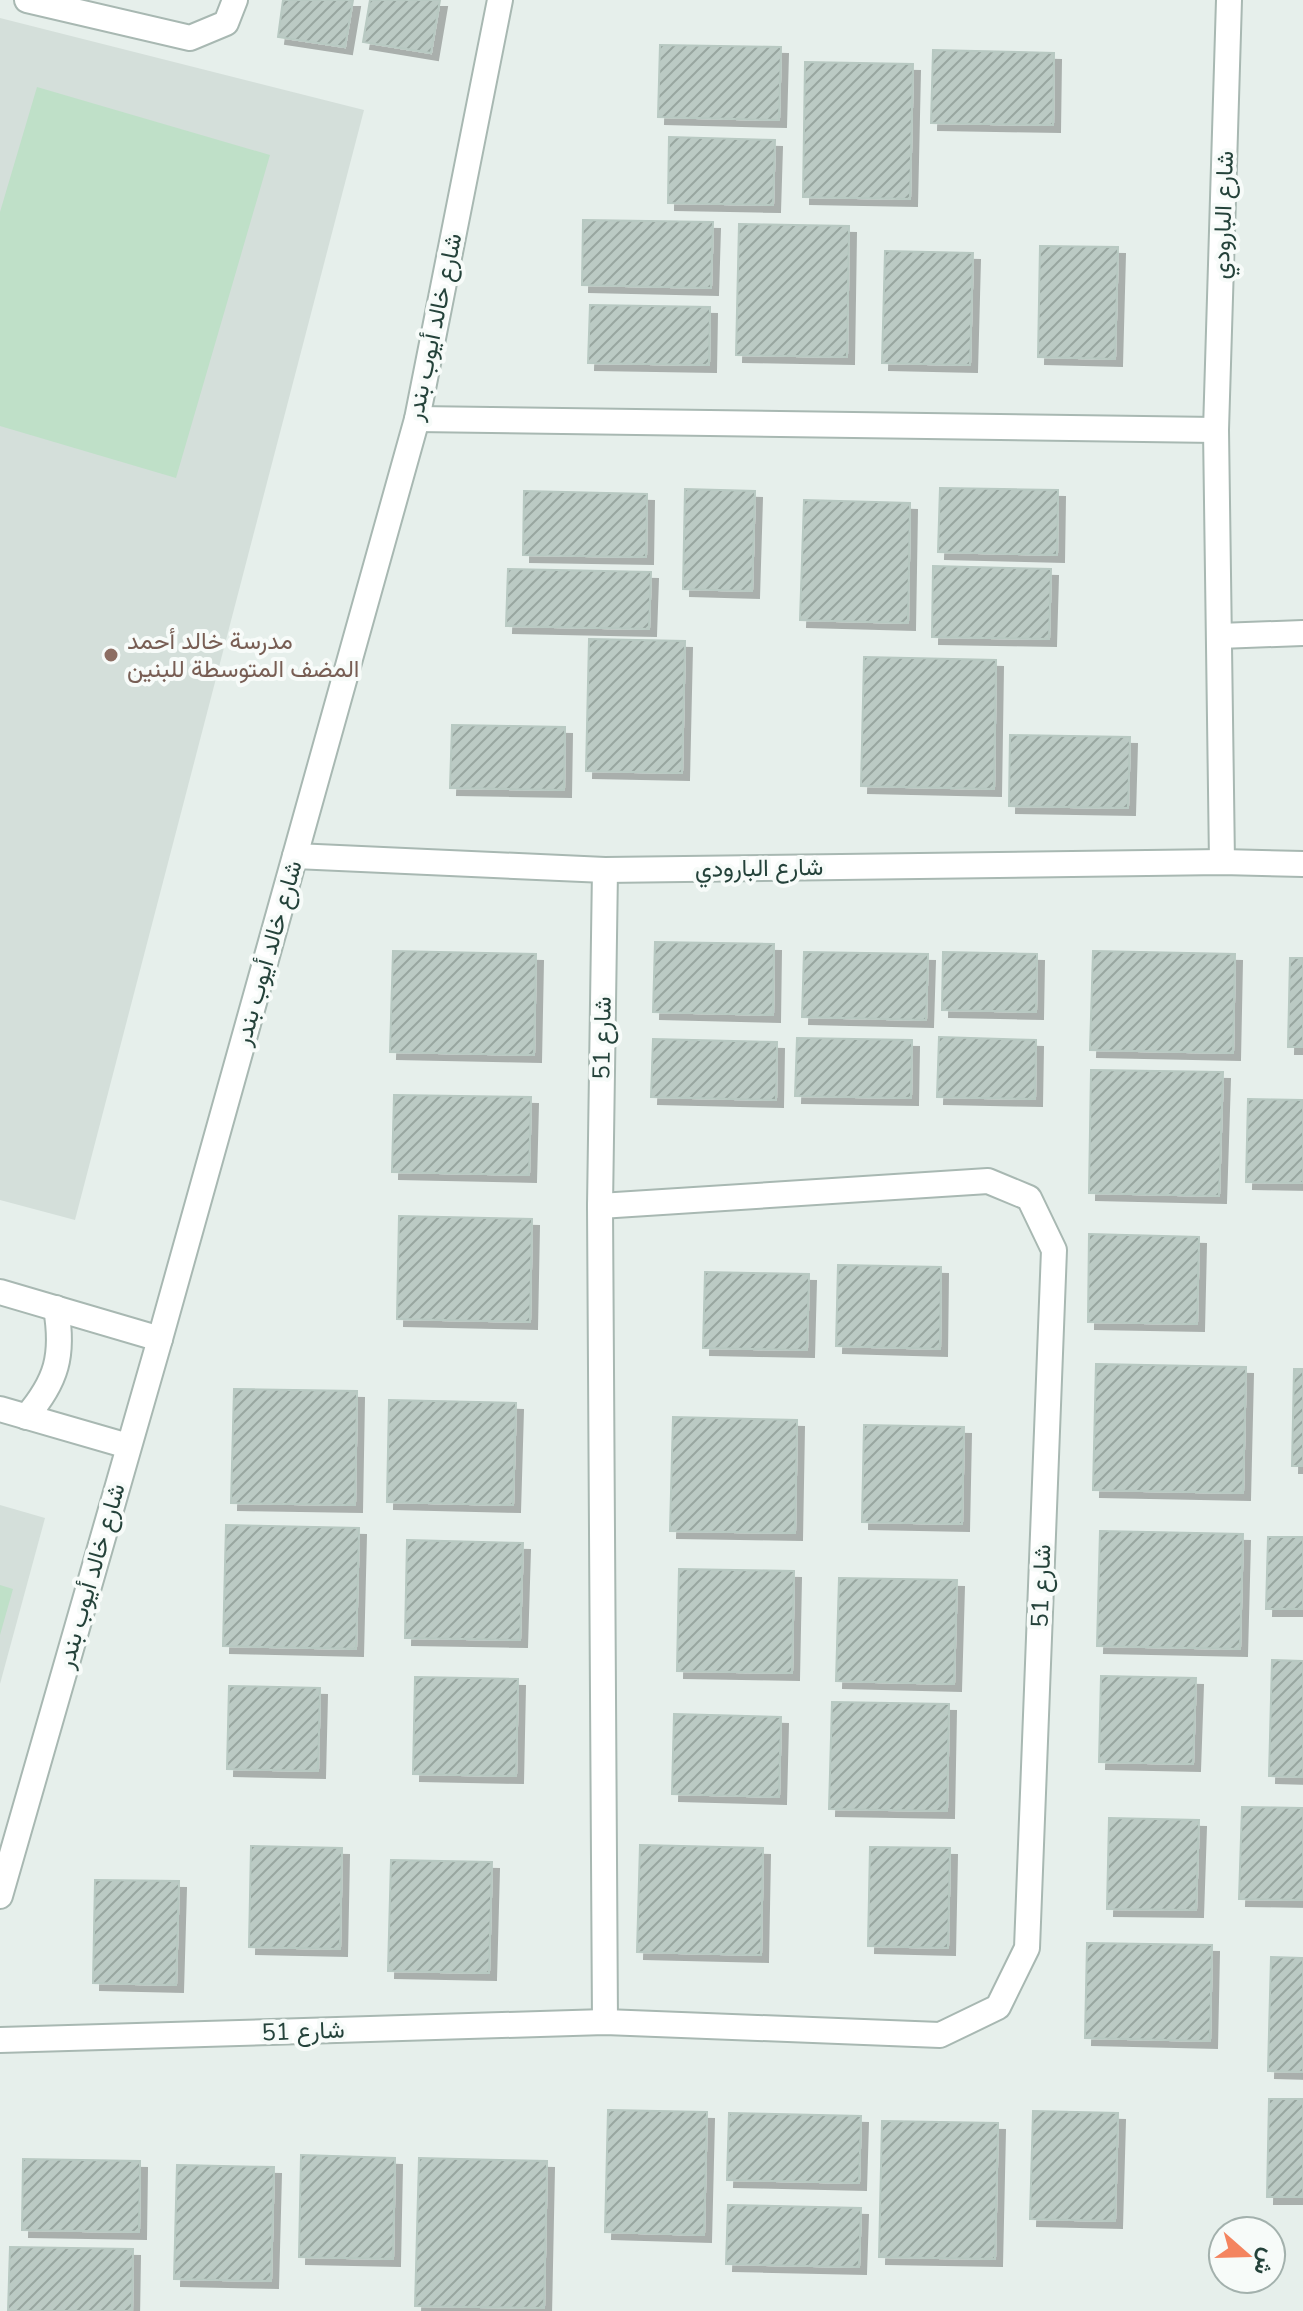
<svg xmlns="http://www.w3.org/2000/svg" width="1303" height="2311" viewBox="0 0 1303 2311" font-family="'Nunito Sans',Vazirmatn,sans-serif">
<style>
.built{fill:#d4dfda}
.garden{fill:#bfe0c8}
.building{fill:url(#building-hatch);stroke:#b8c9c2;stroke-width:2;filter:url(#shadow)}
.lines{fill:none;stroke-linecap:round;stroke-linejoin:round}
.minor-casing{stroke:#a8b8b2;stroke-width:28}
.minor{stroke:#fff;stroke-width:24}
.education-dot{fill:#8d6e63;stroke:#f7fbf9;stroke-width:3}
.labels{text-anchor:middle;stroke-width:8;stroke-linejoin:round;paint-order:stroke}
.street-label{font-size:24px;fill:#24423a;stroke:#f7fbf9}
.education-label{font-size:24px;fill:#785e54;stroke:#f7fbf9;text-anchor:start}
</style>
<defs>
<pattern id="building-hatch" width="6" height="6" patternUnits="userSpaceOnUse" patternTransform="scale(2)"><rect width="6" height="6" fill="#bbcac4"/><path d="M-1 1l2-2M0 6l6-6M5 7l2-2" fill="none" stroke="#98a6a0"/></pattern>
<filter id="shadow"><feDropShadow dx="7" dy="7" stdDeviation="0" flood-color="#0004"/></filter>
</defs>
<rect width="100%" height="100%" fill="#e6efeb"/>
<g class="built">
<path d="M0 18 364 110 75 1220 0 1200Z"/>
<path d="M0 1505 45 1518 0 1684Z"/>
</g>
<g class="garden">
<path d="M37 87 270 155 176 478 0 426V212Z"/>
<path d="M0 1585 13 1589 0 1635Z"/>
</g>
<g class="building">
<path d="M283 0H353L345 47 278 37Z"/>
<path d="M370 0H440L431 53 363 42Z"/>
<path d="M660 45 781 47 779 120 658 117Z"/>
<path d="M933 50 1054 53 1053 125 931 123Z"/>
<path d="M805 62 913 64 910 199 803 197Z"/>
<path d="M669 137 775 140 773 205 668 203Z"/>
<path d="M583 220 713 222 711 288 582 285Z"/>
<path d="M739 224 849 226 847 357 736 355Z"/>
<path d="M1040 246 1118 247 1115 359 1038 357Z"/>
<path d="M885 251 973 253 970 365 882 363Z"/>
<path d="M590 305 710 307 709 365 588 363Z"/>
<path d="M940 488 1058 490 1057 555 938 552Z"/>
<path d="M685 489 755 491 752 591 683 589Z"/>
<path d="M524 491 647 494 646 557 523 555Z"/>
<path d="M804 500 910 503 908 623 800 620Z"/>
<path d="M933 566 1051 569 1049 639 932 637Z"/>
<path d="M508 569 651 572 649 629 506 626Z"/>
<path d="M589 639 685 641 682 773 586 771Z"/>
<path d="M864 657 996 660 994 789 861 786Z"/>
<path d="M452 725 565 727 564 790 450 788Z"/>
<path d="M1010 735 1130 737 1128 808 1009 806Z"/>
<path d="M655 942 774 944 773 1015 653 1012Z"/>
<path d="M393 951 536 954 534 1055 390 1052Z"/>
<path d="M1093 951 1235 954 1233 1053 1090 1050Z"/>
<path d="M804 952 928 954 926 1020 802 1017Z"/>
<path d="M943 952 1037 954 1036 1012 942 1010Z"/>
<path d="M1290 958H1303V1047H1288Z"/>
<path d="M939 1037 1036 1040 1035 1099 937 1097Z"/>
<path d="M797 1038 912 1040 911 1098 795 1096Z"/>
<path d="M653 1039 777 1042 776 1100 651 1097Z"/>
<path d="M1091 1070 1223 1072 1219 1196 1089 1193Z"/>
<path d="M394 1095 531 1097 529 1175 392 1172Z"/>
<path d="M1248 1099 1303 1100V1183L1246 1182Z"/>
<path d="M399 1216 532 1219 530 1322 397 1319Z"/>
<path d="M1089 1234 1199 1237 1197 1324 1088 1322Z"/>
<path d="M838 1265 941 1267 940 1349 836 1346Z"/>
<path d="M705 1272 809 1274 807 1350 703 1348Z"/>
<path d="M1096 1364 1246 1367 1243 1493 1093 1490Z"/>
<path d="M1294 1369H1303V1466H1292Z"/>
<path d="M234 1389 357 1391 355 1505 231 1503Z"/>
<path d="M389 1400 516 1403 513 1505 387 1502Z"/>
<path d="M673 1417 797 1420 795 1533 670 1531Z"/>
<path d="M864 1425 964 1427 962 1524 862 1522Z"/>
<path d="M226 1525 359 1528 356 1649 223 1646Z"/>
<path d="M1100 1531 1243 1534 1240 1649 1097 1646Z"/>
<path d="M1268 1537H1303V1609H1266Z"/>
<path d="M407 1540 523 1543 520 1640 405 1638Z"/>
<path d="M679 1569 794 1571 792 1673 677 1671Z"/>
<path d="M839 1578 957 1580 954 1684 836 1681Z"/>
<path d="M1272 1660 1303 1661V1777L1269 1776Z"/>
<path d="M1101 1676 1196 1678 1193 1764 1099 1762Z"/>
<path d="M415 1677 518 1679 516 1776 413 1774Z"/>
<path d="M229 1686 320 1688 318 1771 227 1769Z"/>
<path d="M832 1702 949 1704 947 1811 829 1809Z"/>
<path d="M674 1714 781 1717 779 1797 672 1794Z"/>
<path d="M1242 1807 1303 1808V1900L1239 1899Z"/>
<path d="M1109 1818 1199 1820 1196 1910 1107 1909Z"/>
<path d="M640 1845 763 1848 761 1955 637 1952Z"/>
<path d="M251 1846 342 1848 340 1949 249 1947Z"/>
<path d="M870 1847 950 1848 948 1948 868 1946Z"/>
<path d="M391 1860 492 1862 489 1973 388 1971Z"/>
<path d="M95 1880 179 1881 176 1985 93 1983Z"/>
<path d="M1087 1943 1212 1945 1210 2041 1085 2038Z"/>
<path d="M1271 1957 1303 1958V2072L1268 2071Z"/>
<path d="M1269 2099H1303V2197H1267Z"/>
<path d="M608 2110 707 2112 704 2235 605 2232Z"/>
<path d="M1033 2111 1118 2113 1115 2221 1030 2219Z"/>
<path d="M729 2113 861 2116 859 2183 727 2180Z"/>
<path d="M882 2121 998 2123 995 2259 879 2257Z"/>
<path d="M301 2155 395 2158 393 2259 299 2257Z"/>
<path d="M419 2158 547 2161 544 2308 415 2306Z"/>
<path d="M23 2159 140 2161 139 2232 22 2230Z"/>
<path d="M177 2165 274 2167 271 2281 174 2279Z"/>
<path d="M728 2205 861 2208 859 2267 726 2264Z"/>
<path d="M10 2247 133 2249 132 2311H8Z"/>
</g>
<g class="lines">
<g class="minor-casing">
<g id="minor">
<path d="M27 0 190 38 226 23 235 0"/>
<path d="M417 419 1216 430"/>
<path d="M1219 636 1303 633"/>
<path d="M295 856 605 870 1222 862 1303 864"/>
<path d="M1222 862 1216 430 1229 0"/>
<path d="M605 870 600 1206 605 2022"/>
<path d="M0 1292 160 1339"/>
<path d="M0 1409 128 1446"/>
<path d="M26 1417C57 1381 64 1355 56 1308"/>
<path d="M0 1896 160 1339 417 419 500 0"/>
<path d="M0 2040 605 2022 940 2035 998 2007 1027 1948 1054 1250 1029 1198 988 1181 600 1206"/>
</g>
</g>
<use href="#minor" class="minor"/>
</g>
<circle class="education-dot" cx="111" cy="655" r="8"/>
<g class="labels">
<g class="street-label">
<text transform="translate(1223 215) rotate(-88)" y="8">شارع البارودي</text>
<text transform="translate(434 327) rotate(-78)" y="8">شارع خالد أيوب بندر</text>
<text transform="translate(759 868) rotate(-1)" y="8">شارع البارودي</text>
<text transform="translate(268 953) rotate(-74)" y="8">شارع خالد أيوب بندر</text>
<text transform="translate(602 1038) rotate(-89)" y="8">شارع 51</text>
<text transform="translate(91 1576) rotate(-74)" y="8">شارع خالد أيوب بندر</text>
<text transform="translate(1041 1586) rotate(-88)" y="8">شارع 51</text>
<text transform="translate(303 2031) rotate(-2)" y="8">شارع 51</text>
</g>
<g class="education-label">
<text x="127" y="649">مدرسة خالد أحمد<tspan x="127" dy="28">المضف المتوسطة للبنين</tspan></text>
</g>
</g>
<g transform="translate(1247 2255) rotate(110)"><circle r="38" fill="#f7fbf9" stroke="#a3b1ad" stroke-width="2"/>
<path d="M0-6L14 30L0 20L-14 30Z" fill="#f4845f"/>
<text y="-12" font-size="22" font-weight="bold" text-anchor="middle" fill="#24423a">ش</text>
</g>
</svg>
